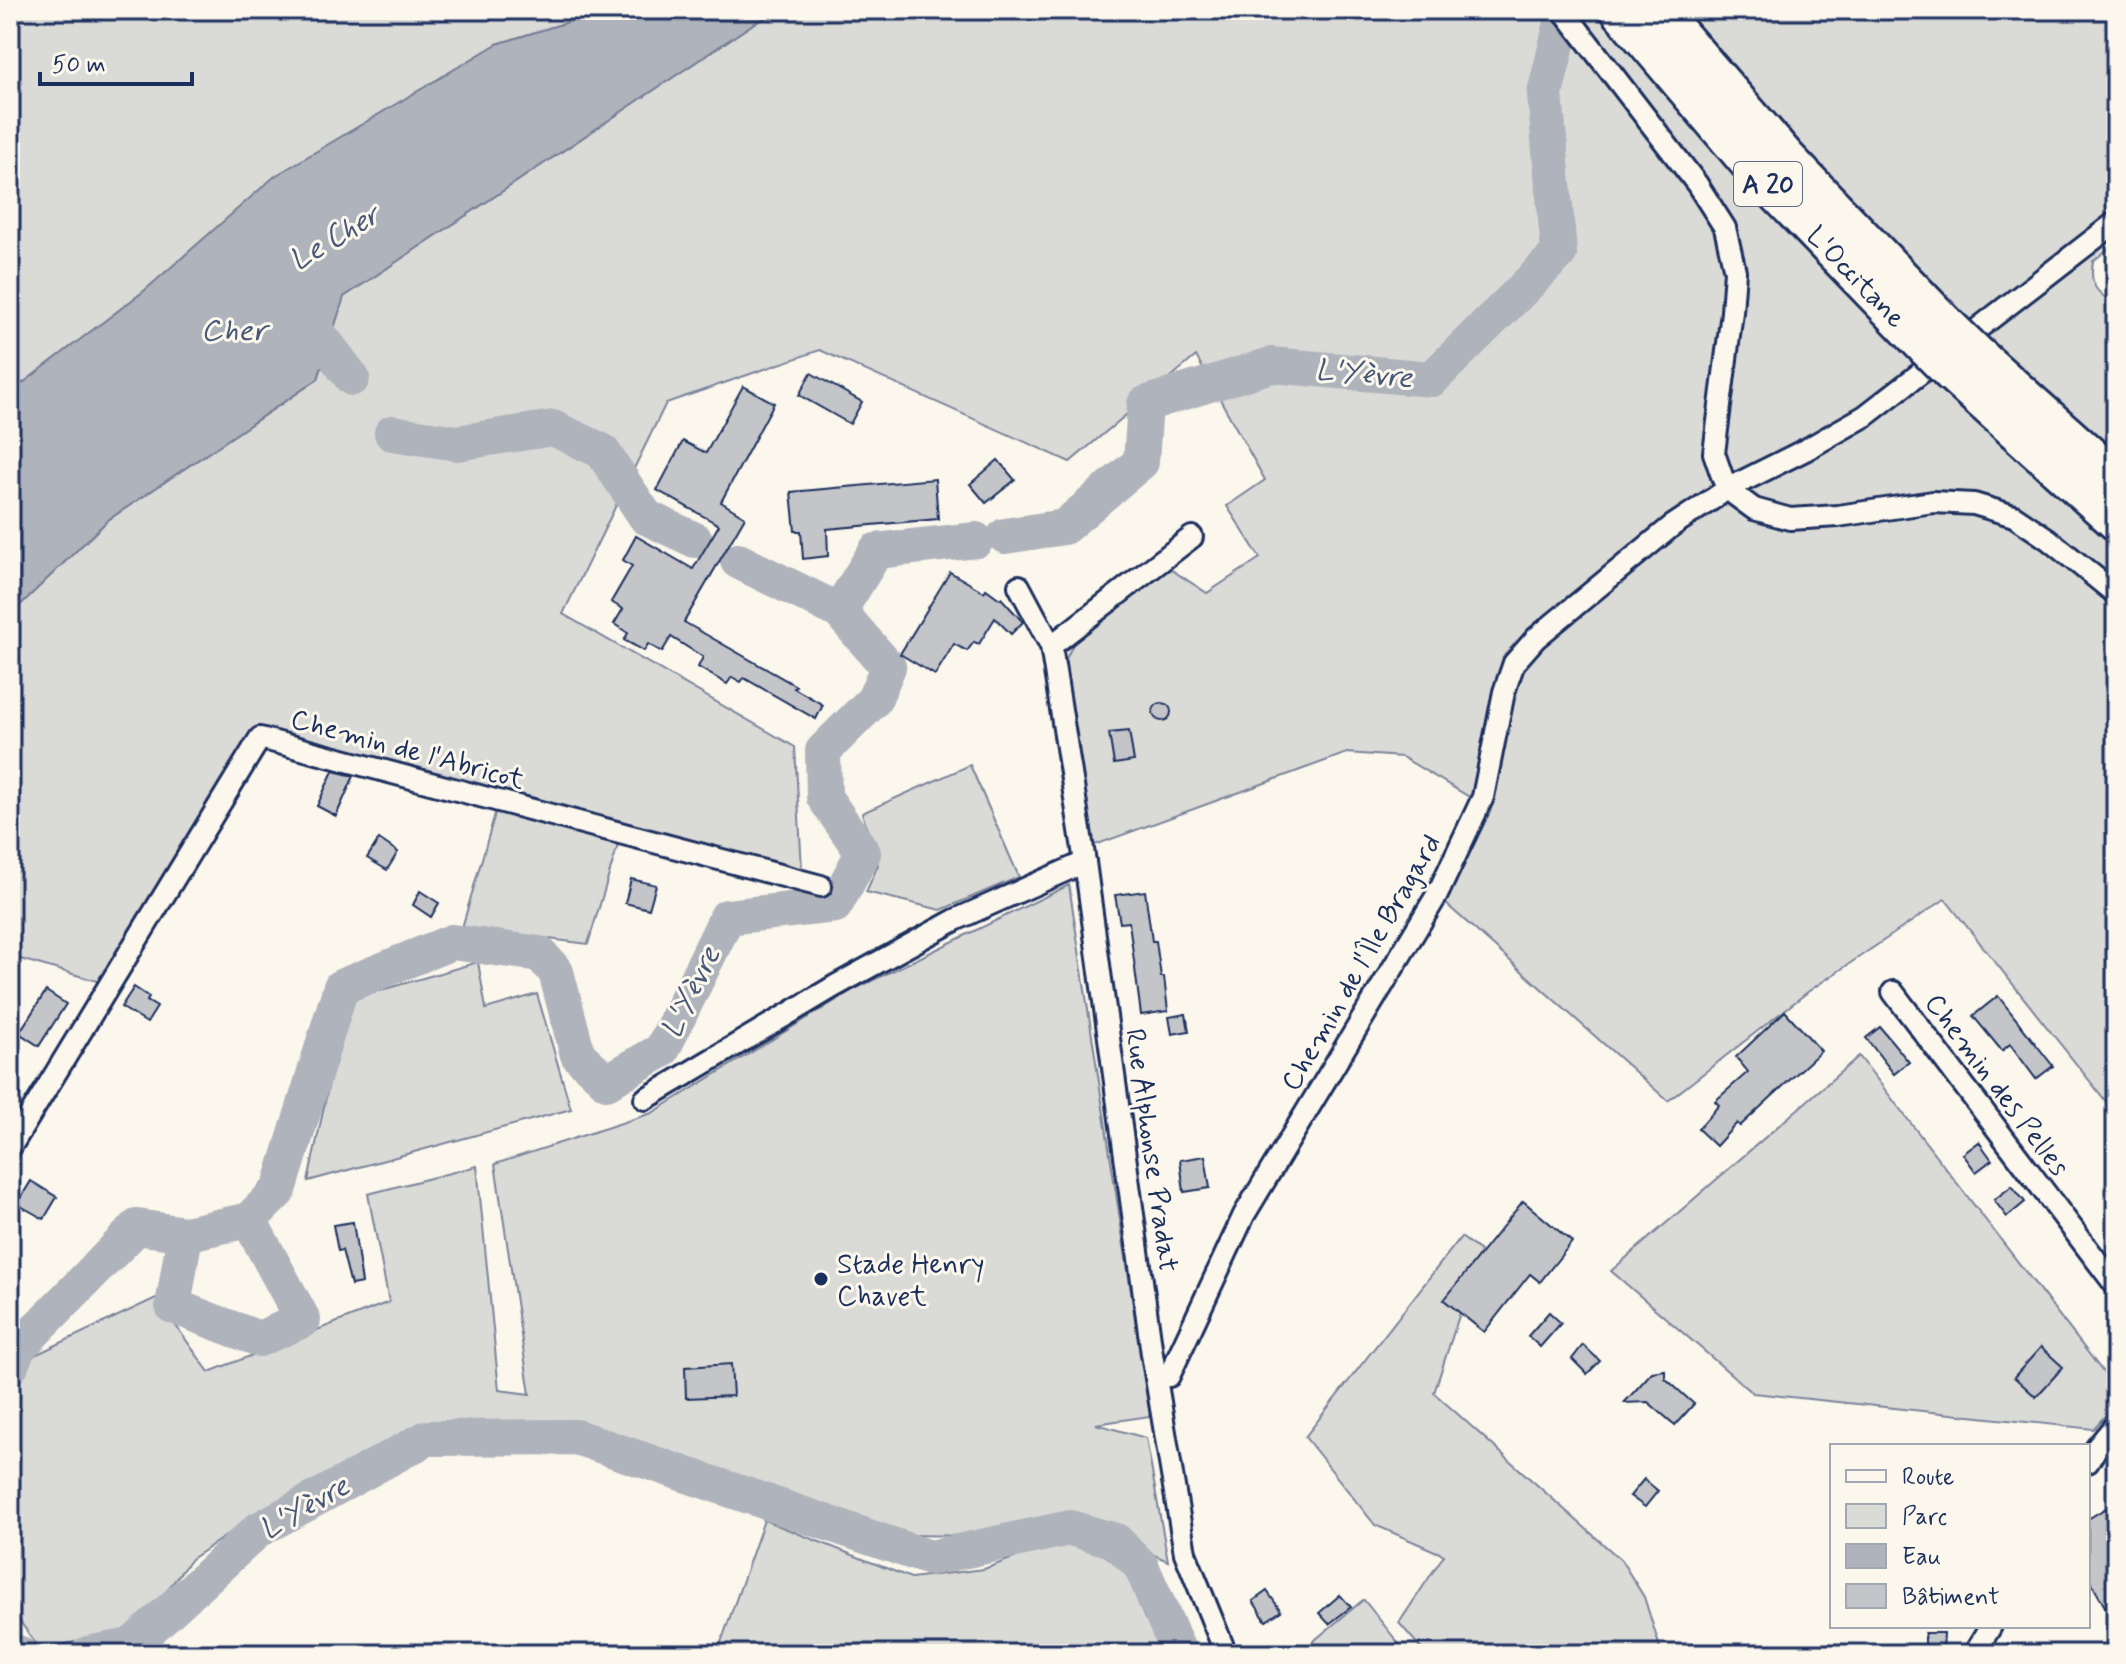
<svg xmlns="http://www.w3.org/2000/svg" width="2126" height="1664" viewBox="0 0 2126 1664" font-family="Mynerve,sans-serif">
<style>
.green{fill:#dadad7;stroke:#7a849a;stroke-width:2}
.water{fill:#afb3bb;stroke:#747e96;stroke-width:2}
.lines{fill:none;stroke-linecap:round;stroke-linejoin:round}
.river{stroke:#afb3bb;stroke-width:36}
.building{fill:#c3c5c9;stroke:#1b2f5e;stroke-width:2}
.street-casing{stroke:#1b2f5e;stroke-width:26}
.highway-casing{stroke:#1b2f5e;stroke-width:42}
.street{stroke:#fbf7ec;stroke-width:20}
.highway{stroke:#fbf7ec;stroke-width:36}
.highway-bridge-casing{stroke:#1b2f5e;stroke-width:42;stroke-linecap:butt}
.highway-bridge{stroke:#fbf7ec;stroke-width:36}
.poi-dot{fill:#1b2f5e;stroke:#fbf7ec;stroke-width:3}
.labels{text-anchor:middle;stroke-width:6;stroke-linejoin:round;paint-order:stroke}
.shield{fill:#fbf7ec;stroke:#5e6b89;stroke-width:2}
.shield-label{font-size:26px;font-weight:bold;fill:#1b2f5e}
.street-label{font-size:28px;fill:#1b2f5e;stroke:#fbf7ec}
.poi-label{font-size:28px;fill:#1b2f5e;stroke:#fbf7ec;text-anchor:start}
.water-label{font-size:30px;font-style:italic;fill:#47577a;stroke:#fbf7ec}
</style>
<rect width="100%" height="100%" fill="#fbf7ec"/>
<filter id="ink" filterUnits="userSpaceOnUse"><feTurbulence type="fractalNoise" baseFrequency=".0125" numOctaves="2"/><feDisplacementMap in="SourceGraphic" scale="16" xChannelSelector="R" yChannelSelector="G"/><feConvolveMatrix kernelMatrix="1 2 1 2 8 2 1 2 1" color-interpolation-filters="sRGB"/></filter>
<g filter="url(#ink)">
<g class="green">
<path d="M10 10H607L497 44 144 291 10 394Z"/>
<path d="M781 10H2116V243L2093 261C2089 287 2096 291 2116 306V1114L1945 899 1809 991 1668 1101 1445 903 1491 810 1402 757 1347 753 1087 848 1064 663 1083 623 1164 565 1207 593 1260 558 1227 506 1265 480 1196 356 1070 462 820 350 666 403 563 614 795 747 803 886 263 740 118 987 10 956V615L108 520 318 379 343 297 753 24Z"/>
<path d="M970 765 1019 877 941 910 866 892 878 865 862 813Z"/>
<path d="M496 810 618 845 588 944 462 928Z"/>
<path d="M1069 885 1150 1416 1096 1424 1146 1438 1168 1561 1075 1521 977 1536 899 1535 571 1426 457 1424 396 1439 253 1518 191 1559 139 1627 40 1650 10 1607V1385L18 1363 156 1298 209 1372 389 1302 368 1194 477 1166 499 1390 530 1394 495 1164 652 1113 853 990Z"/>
<path d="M478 962 486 1009 537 994 571 1109 308 1181 347 1000Z"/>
<path d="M1859 1056 2116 1389V1404L2093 1429 1753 1393 1611 1271Z"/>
<path d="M1461 1237 1480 1251 1434 1393 1621 1560 1644 1597 1662 1654H1426L1399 1623 1444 1555 1375 1525 1305 1437Z"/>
<path d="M764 1520 911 1578 984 1569 1067 1538 1091 1545 1126 1571 1145 1619 1199 1646 1203 1654H717Z"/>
<path d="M1364 1600 1407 1654H1298L1363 1600Z"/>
</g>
<path class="water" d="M607 10H781L753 24 344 297 318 379 108 520 10 615 11 392 144 291 275 176 497 44Z"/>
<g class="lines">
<g class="river">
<path d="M300 309 352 378"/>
<path d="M392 433 457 443 553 428 602 451 646 517 695 540"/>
<path d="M1005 536 1064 527 1141 462 1145 404 1271 365 1432 379 1559 253 1545 94 1565 10"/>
<path d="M839 611 876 551 976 540"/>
<path d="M185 1234 173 1306 259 1339 303 1320 249 1220"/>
<path d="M10 1367 18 1348 137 1227 185 1234 249 1220 279 1190 341 987 452 942 540 954 556 972 578 1055 607 1082 662 1050 727 917 835 905 863 853 824 797 823 751 874 700 888 667 839 611 738 561"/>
<path d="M10 1650 20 1654"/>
<path d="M88 1654 131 1646 258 1530 427 1438 576 1437 930 1558 1070 1528 1116 1541 1141 1566 1178 1650 1177 1654"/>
</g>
</g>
<g class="building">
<path d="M811 373 862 402 850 424 799 395Z"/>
<path d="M743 386 774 403 721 502 745 517 684 622 796 686 794 688 823 705 816 719 744 678 741 682 732 677 727 684 698 667 703 657 671 637 662 652 648 644 644 651 624 640 628 633 614 624 623 609 611 602 632 566 623 560 636 536 693 569 719 525 657 490 683 441 706 453Z"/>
<path d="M998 460 1015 480 986 503 970 484Z"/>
<path d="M935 479 938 519 827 529 828 556 803 559 801 531H795L791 492Z"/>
<path d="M950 572 984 592 986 589 1000 599 1001 598 1023 622 1011 634 995 618 979 644 974 642 967 651 954 644 935 675 900 654Z"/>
<circle cx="1162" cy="712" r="9"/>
<path d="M1129 731 1134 761 1114 764 1109 733Z"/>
<path d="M333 771 354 776 336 816 317 806Z"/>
<path d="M379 839 398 852 387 870 367 858Z"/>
<path d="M631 879 656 885 649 909 625 903Z"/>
<path d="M420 891 439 903 431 917 413 905Z"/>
<path d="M1145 891 1152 941H1156L1161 977H1164L1168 1011 1141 1015 1129 922 1120 923 1115 895Z"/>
<path d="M134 987 149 997 147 1001 157 1007 147 1023 121 1007Z"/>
<path d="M46 991 66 1004 39 1046 19 1033Z"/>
<path d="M1998 996 2053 1066 2036 1079 2010 1044 2002 1051 1973 1016Z"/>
<path d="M1785 1011 1821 1051 1740 1126 1737 1123 1716 1146 1698 1129 1719 1105 1715 1101 1748 1072 1736 1057Z"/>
<path d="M1186 1014 1189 1031 1172 1034 1169 1017Z"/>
<path d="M1880 1027 1909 1062 1894 1074 1866 1038Z"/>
<path d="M1979 1142 1992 1160 1976 1172 1963 1154Z"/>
<path d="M1205 1156 1210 1188 1184 1192 1180 1160Z"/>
<path d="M31 1181 57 1197 44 1219 17 1204Z"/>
<path d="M2012 1186 2025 1202 2007 1217 1994 1200Z"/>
<path d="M1523 1201 1572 1242 1540 1282 1530 1274 1484 1332 1444 1300Z"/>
<path d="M353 1222 362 1283 351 1285 342 1250 338 1251 333 1225Z"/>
<path d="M1549 1312 1561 1323 1540 1347 1528 1336Z"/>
<path d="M1583 1345 1600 1361 1587 1374 1572 1359Z"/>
<path d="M2041 1347 2063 1367 2036 1397 2014 1377Z"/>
<path d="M731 1364 733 1396 686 1398 685 1367Z"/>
<path d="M1665 1370V1378L1694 1404 1675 1425 1648 1402 1624 1403 1652 1372Z"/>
<path d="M1644 1479 1658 1491 1645 1507 1630 1496Z"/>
<path d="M2116 1502V1626L2088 1577V1519Z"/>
<path d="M1267 1591 1281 1611 1266 1621 1253 1601Z"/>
<path d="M1340 1595 1351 1607 1329 1624 1319 1613Z"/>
<path d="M1925 1633H1944L1943 1650 1925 1649Z"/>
</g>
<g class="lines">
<g class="street-casing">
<g id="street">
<path d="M1563 10 1697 184 1725 228 1735 271 1732 312 1714 453 1723 479 1735 495 1754 509 1790 519 1838 516 1933 502 1974 504 2014 516 2048 539 2116 594"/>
<path d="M1019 586 1051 646 1085 862 1152 1354 1185 1553 1226 1654"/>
<path d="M1051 646 1192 537"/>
<path d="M1893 992 2116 1286"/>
<path d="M645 1099 835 986 955 920 1085 862"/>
<path d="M10 1148 260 738 821 886"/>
<path d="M1157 1377 1169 1376 1244 1215 1437 895 1483 797 1504 692 1514 663 1536 638 1672 526 1729 488 1807 449 1865 416 2116 222"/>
<path d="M2088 1462 2097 1447 2116 1424"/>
<path d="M1974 1654 1991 1626"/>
</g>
</g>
<g class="highway-casing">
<g id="highway">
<path d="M1619 10 1757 173 1927 349"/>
<path d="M1659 10 1787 158 1946 324"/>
<path d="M1978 355 2116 478"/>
<path d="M1951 373 2116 522"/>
</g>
</g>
<use href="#street" class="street"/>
<use href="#highway" class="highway"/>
<g class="highway-bridge-casing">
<g id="highway-bridge">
<path d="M1946 324 1978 355"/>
<path d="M1927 349 1951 373"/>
</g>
</g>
<use href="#highway-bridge" class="highway-bridge"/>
</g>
</g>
<circle class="poi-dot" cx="821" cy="1279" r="8"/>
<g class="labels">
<rect class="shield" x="1734" y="162" width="68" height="44" rx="6"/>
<g class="shield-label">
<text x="1768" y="193">A 20</text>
</g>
<g class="street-label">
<text transform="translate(1857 276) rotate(46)" y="10">L'Occitane</text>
<text transform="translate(408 748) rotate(15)" y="10">Chemin de l'Abricot</text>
<text transform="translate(1360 962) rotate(-60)" y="10">Chemin de l'Île Bragard</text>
<text transform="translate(1998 1084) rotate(53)" y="10">Chemin des Pelles</text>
<text transform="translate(1153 1150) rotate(82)" y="10">Rue Alphonse Pradat</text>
</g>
<g class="poi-label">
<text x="837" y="1273">Stade Henry<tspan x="837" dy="32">Chavet</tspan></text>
</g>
<g class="water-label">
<text transform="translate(334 237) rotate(-31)" y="10">Le Cher</text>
<text x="234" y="340">Cher</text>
<text transform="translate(1364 373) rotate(5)" y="10">L'Yèvre</text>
<text transform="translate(690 992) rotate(-64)" y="10">L'Yèvre</text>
<text transform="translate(304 1507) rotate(-30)" y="10">L'Yèvre</text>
</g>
</g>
<rect width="2126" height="1664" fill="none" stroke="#fbf7ec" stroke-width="40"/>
<rect x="20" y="20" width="2086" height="1624" fill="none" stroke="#1b2f5e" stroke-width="3" filter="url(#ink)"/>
<rect x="1830" y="1444" width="260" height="184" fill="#fbf7ec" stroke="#a1a7b3" stroke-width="2"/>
<rect x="1846" y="1470" width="40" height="12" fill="#fbf7ec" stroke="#a1a7b3" stroke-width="2"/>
<text x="1902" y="1484" font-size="24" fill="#1b2f5e">Route</text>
<rect x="1846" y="1504" width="40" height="24" fill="#dadad7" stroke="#a1a7b3" stroke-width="2"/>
<text x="1902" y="1524" font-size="24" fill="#1b2f5e">Parc</text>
<rect x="1846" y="1544" width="40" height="24" fill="#afb3bb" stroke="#a1a7b3" stroke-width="2"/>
<text x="1902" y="1564" font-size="24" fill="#1b2f5e">Eau</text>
<rect x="1846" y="1584" width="40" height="24" fill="#c3c5c9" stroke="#a1a7b3" stroke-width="2"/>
<text x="1902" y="1604" font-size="24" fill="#1b2f5e">Bâtiment</text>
<path d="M40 72v12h152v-12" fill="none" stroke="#1b2f5e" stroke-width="4"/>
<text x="52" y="72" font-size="24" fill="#1b2f5e" stroke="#fbf7ec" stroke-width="6" paint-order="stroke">50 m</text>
</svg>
